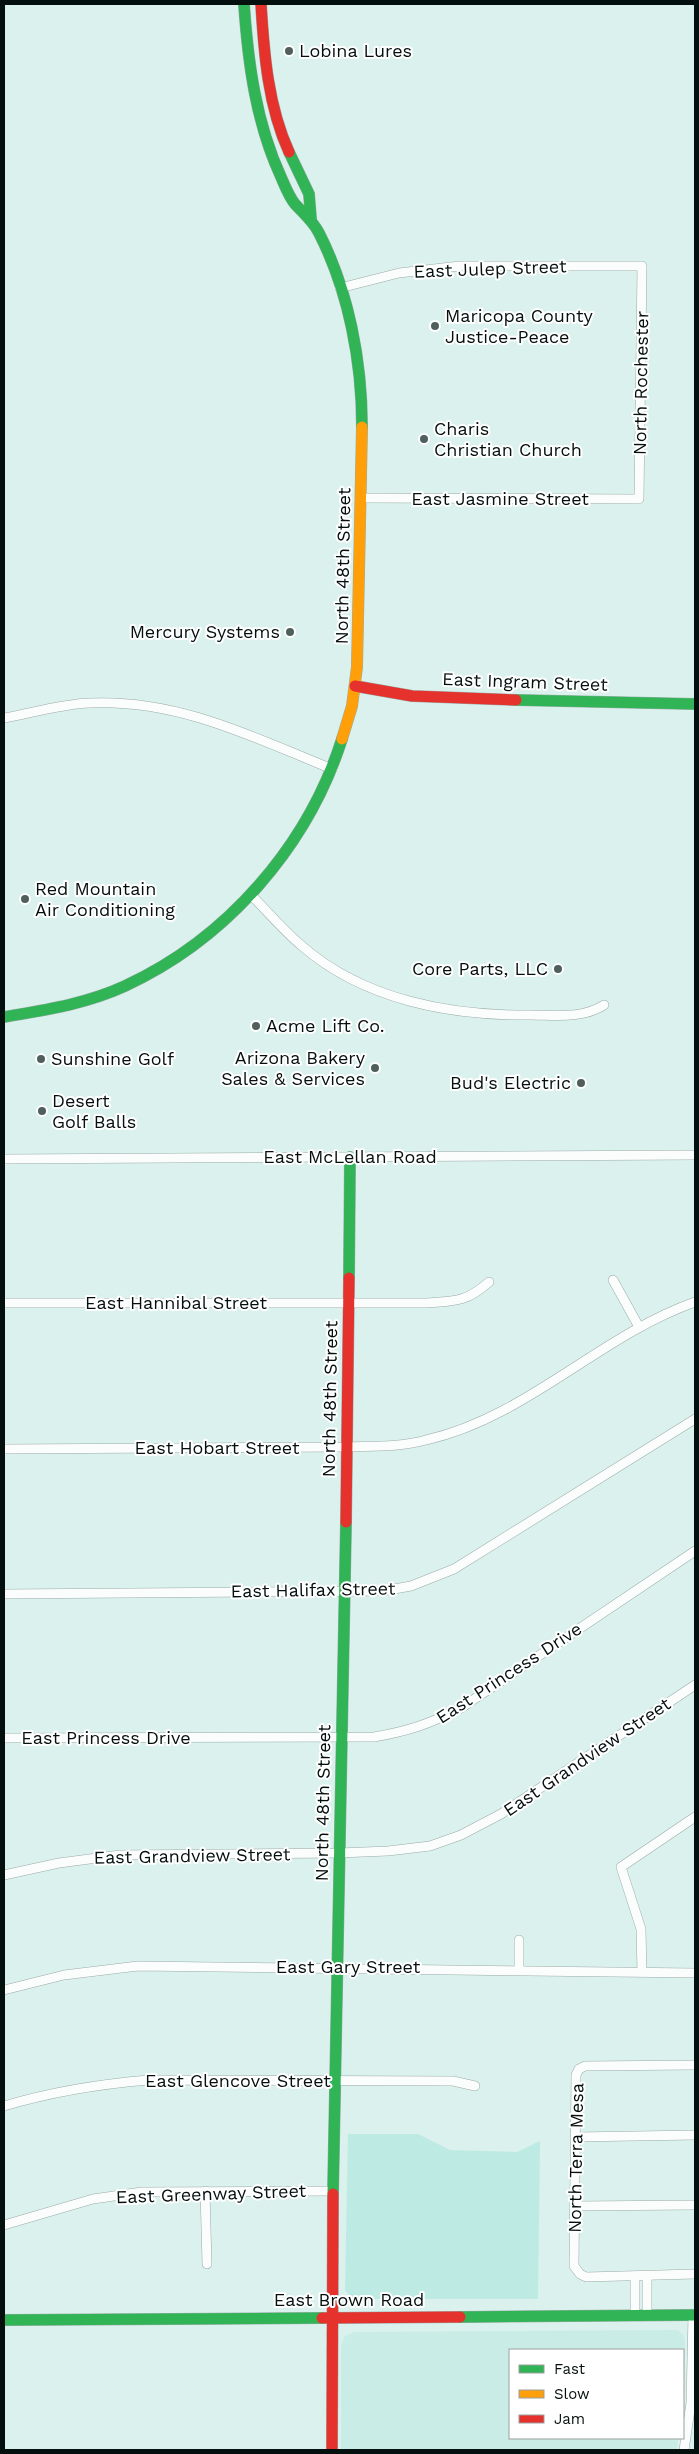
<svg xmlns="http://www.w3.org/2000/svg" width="699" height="2454" viewBox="0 0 699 2454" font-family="'Work Sans',sans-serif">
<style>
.built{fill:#c9ece7}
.green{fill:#beeae4}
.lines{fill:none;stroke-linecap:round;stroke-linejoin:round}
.street-casing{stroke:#9aaba8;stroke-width:10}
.fast-casing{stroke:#9aaba8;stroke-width:12}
.slow-casing{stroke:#9aaba8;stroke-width:12}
.jam-casing{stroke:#9aaba8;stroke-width:12}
.street{stroke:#fafdfc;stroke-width:9}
.fast{stroke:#30b455;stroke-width:11}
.slow{stroke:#ff9f0a;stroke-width:11}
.jam{stroke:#e5322d;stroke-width:11}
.poi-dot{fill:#4f5f5c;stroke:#fff;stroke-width:2}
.labels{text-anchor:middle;stroke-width:4;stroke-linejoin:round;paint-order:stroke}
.poi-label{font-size:18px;fill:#04100e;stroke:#fff;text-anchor:start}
.street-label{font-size:18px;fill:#04100e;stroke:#fff}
</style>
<rect width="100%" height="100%" fill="#dbf1ed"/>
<path class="built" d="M678 2330 684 2336 685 2342 683 2397V2350H510V2438H678L677 2450H341V2346L344 2337 354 2332Z"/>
<path class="green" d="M348 2134H418L450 2150 517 2152 540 2141 538 2299H352L345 2290Z"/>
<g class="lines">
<g class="street-casing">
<g id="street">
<path d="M340 288 399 273 460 266H642L639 499 362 498"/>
<path d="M4 718C32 713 61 704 90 703 178 699 253 737 332 769"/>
<path d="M251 895C268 912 284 931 302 946 364 1000 451 1016 530 1015 556 1015 582 1019 604 1005"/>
<path d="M4 1159 695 1155"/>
<path d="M613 1280 639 1327"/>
<path d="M4 1303H427C456 1301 466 1302 489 1282"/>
<path d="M4 1449 347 1447C373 1446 401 1447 426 1440 527 1417 599 1336 695 1302"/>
<path d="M4 1594 383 1591 411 1586 454 1569 695 1419"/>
<path d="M4 1738 374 1737C409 1731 429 1724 461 1708L695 1551"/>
<path d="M4 1875 59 1863 120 1855 339 1853 388 1851 430 1846 461 1835 501 1814 695 1685"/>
<path d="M519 1969V1940"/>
<path d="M642 1972 641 1929 621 1867 695 1817"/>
<path d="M4 1990 64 1975 138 1966 695 1973"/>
<path d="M695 2065 585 2066 579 2069 576 2075 574 2266 580 2274 586 2277 695 2274"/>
<path d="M4 2106C51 2092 100 2084 149 2080L453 2081 475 2086"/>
<path d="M576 2137 695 2135"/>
<path d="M205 2191 207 2264"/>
<path d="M575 2206 695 2205"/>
<path d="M4 2225 93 2199 142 2192 333 2191"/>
<path d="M635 2276V2315"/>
<path d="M647 2276V2315"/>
<path d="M684 2450 691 2403 693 2315"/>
</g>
</g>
<g class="fast-casing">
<g id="fast">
<path d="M244 4C248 63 256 123 281 177 285 186 289 197 295 204 304 214 313 221 319 233 349 292 362 362 362 427"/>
<path d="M289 152 309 194 311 219"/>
<path d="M516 700 695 704"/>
<path d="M4 1017C45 1010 86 1004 125 986 227 939 308 846 342 739"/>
<path d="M349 1278 350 1157"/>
<path d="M333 2194 346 1522"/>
<path d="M460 2317 695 2315"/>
<path d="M4 2320 322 2318"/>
</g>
</g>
<g class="slow-casing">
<path id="slow" d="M342 739 352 706 357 667 362 427"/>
</g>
<g class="jam-casing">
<g id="jam">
<path d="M261 4C264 54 268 106 289 152"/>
<path d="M355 686 412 696 516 700"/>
<path d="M346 1522 349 1278"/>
<path d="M322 2318 460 2317"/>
<path d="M332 2450 333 2194"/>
</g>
</g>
<use href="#street" class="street"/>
<use href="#fast" class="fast"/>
<use href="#slow" class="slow"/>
<use href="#jam" class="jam"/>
</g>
<g class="poi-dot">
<circle cx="289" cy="51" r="5"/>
<circle cx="435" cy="326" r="5"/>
<circle cx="424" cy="439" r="5"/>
<circle cx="290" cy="632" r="5"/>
<circle cx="25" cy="899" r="5"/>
<circle cx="558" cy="969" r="5"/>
<circle cx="256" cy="1026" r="5"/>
<circle cx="41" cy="1059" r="5"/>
<circle cx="375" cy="1068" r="5"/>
<circle cx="581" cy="1083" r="5"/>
<circle cx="42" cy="1111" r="5"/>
</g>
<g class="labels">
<g class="poi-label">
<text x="299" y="57">Lobina Lures</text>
<text x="445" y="322">Maricopa County<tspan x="445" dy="21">Justice-Peace</tspan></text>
<text x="434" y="435">Charis<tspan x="434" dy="21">Christian Church</tspan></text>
<text x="280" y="638" text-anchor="end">Mercury Systems</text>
<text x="35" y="895">Red Mountain<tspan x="35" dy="21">Air Conditioning</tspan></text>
<text x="548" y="975" text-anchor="end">Core Parts, LLC</text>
<text x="266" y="1032">Acme Lift Co.</text>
<text x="365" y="1064" text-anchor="end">Arizona Bakery<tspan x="365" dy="21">Sales &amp; Services</tspan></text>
<text x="51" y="1065">Sunshine Golf</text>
<text x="571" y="1089" text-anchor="end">Bud's Electric</text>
<text x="52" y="1107">Desert<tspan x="52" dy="21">Golf Balls</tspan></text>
</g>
<g class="street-label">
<text transform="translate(490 269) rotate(-2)" y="6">East Julep Street</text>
<text transform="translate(641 383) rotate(-89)" y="6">North Rochester</text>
<text x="500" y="505">East Jasmine Street</text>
<text transform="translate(343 566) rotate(-89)" y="6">North 48th Street</text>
<text transform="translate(525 682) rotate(2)" y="6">East Ingram Street</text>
<text x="350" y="1163">East McLellan Road</text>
<text x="176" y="1309">East Hannibal Street</text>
<text transform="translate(330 1399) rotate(-89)" y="6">North 48th Street</text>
<text x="217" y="1454">East Hobart Street</text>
<text transform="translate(313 1590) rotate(-1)" y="6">East Halifax Street</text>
<text transform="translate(509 1673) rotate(-33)" y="6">East Princess Drive</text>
<text x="106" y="1744">East Princess Drive</text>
<text transform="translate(587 1757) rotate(-34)" y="6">East Grandview Street</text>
<text transform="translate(323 1803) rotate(-89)" y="6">North 48th Street</text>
<text transform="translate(192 1856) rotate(-1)" y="6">East Grandview Street</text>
<text x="348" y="1973">East Gary Street</text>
<text x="238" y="2087">East Glencove Street</text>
<text transform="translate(576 2158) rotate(-89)" y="6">North Terra Mesa</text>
<text transform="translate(211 2194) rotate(-2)" y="6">East Greenway Street</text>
<text x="349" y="2306">East Brown Road</text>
</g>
</g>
<rect width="699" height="2454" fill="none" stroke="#04100e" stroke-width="10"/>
<rect x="509" y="2349" width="175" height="90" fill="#ffffff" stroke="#9b9f9f"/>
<rect x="519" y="2365" width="25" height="8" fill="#30b455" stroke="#9b9f9f"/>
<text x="554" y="2374" font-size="15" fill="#04100e">Fast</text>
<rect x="519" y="2390" width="25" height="8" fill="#ff9f0a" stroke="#9b9f9f"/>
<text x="554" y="2399" font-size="15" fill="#04100e">Slow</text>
<rect x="519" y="2415" width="25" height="8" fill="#e5322d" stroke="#9b9f9f"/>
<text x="554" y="2424" font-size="15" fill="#04100e">Jam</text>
</svg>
